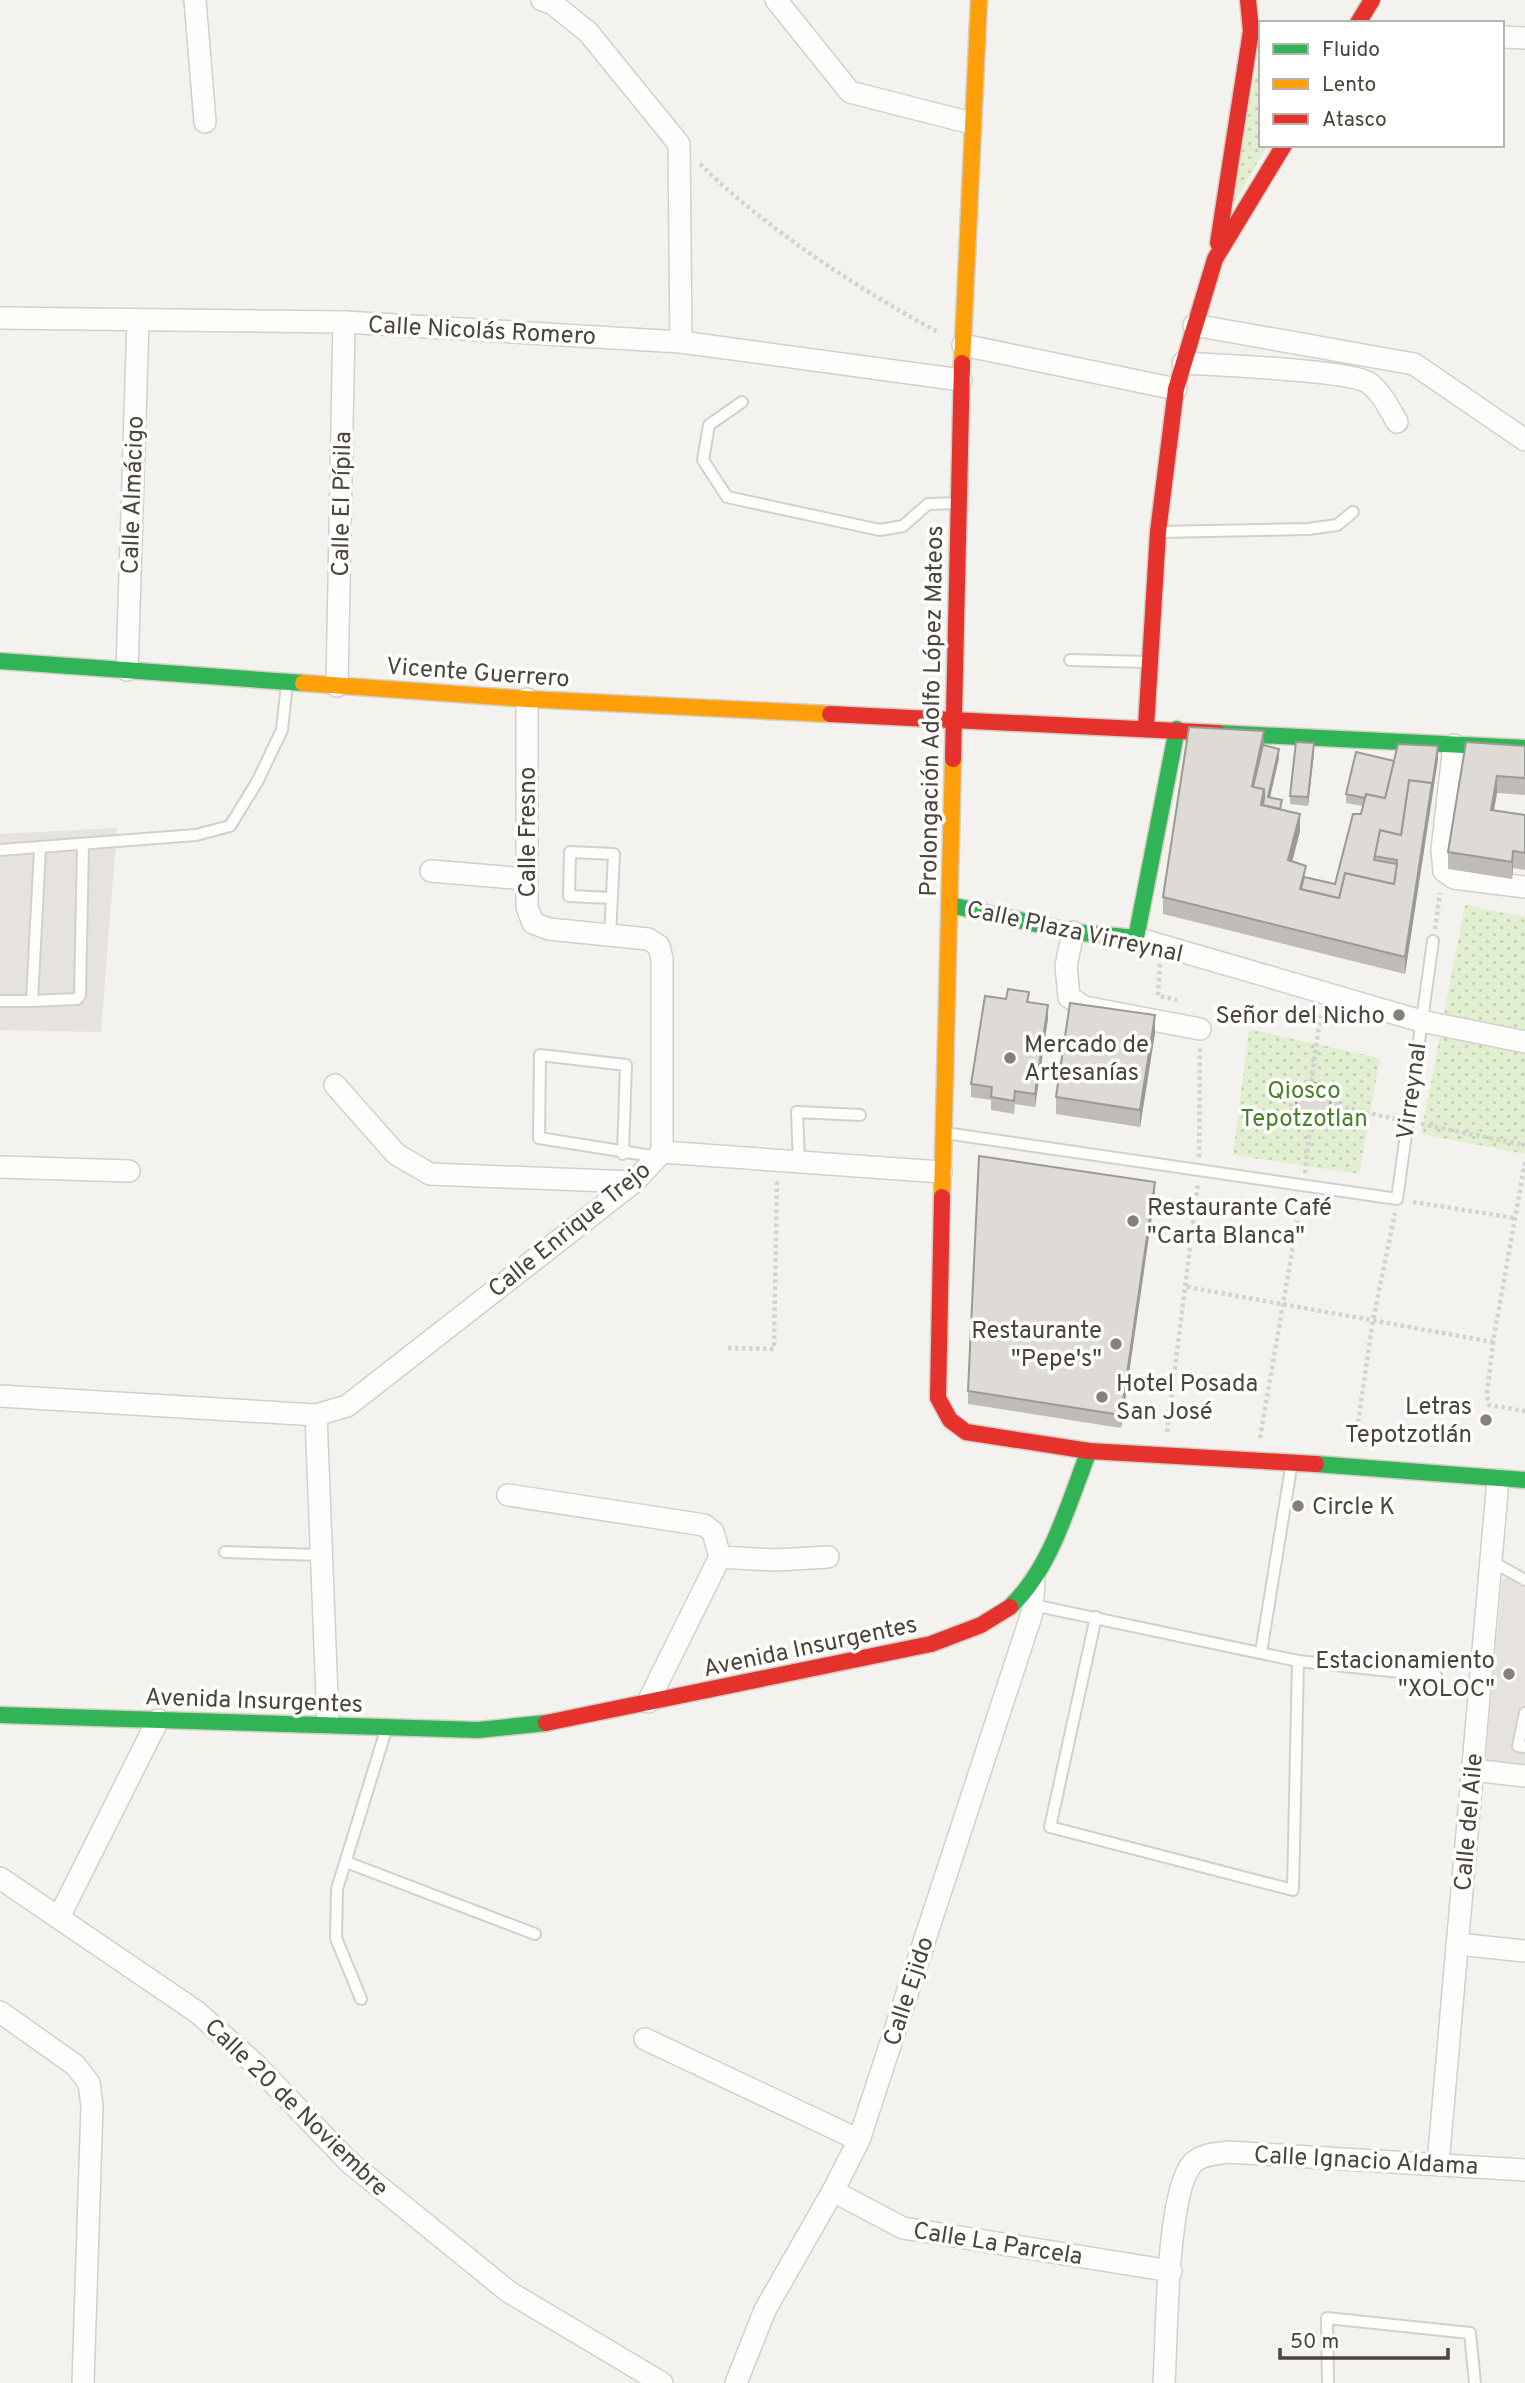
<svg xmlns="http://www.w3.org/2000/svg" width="1525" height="2383" viewBox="0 0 1525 2383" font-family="Overpass,sans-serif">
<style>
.grass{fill:url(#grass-dots)}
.parking{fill:#e6e3df}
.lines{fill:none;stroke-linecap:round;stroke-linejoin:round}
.lane-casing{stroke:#d2d0cb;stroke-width:14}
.street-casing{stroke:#d2d0cb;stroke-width:24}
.fast-casing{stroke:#d3cfc5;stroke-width:19}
.slow-casing{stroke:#d3cfc5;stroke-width:19}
.jam-casing{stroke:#d3cfc5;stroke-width:19}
.path{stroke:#d3d2cc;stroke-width:4.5;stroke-dasharray:3.5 3.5;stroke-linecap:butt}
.lane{stroke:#fdfdfc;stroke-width:10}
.street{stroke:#fdfdfc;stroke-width:21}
.fast{stroke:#30b455;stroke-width:16}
.slow{stroke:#ff9f0a;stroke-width:16}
.jam{stroke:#e5322d;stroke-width:16}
.wall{fill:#bfbcb8}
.shaded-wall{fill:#9b9996}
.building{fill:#dedbd6;stroke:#9b9996;stroke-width:2}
.poi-dot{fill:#868178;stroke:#fff;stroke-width:2.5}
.labels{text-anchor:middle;stroke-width:7;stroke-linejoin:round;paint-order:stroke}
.street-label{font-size:24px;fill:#4b4439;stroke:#fff}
.poi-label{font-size:24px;fill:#4b4439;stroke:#fff;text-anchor:end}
.park-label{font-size:24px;fill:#4a7f2a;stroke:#fff}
</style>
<defs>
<pattern id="grass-dots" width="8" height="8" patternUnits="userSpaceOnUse" patternTransform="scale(1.75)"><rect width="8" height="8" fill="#e1eecf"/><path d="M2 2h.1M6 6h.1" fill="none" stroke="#c3cdb2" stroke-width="1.8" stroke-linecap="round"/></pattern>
</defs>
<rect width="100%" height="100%" fill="#f4f2ee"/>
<g class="grass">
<path d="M1261 50V145H1268L1226 216Z"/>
<path d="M1465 905 1525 917V1154L1421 1134Z"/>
<path d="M1249 1029 1380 1058 1359 1174 1233 1155Z"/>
</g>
<g class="parking">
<path d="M117 828 101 1032 0 1030V834Z"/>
<path d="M1525 1576V1773L1485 1769 1502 1579Z"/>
</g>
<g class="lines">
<g class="lane-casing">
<g id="lane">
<path d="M742 402 709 425 703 460 727 497 880 530 903 526 928 504 958 503"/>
<path d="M1158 532 1308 529 1337 525 1353 512"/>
<path d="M1070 660 1147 662"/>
<path d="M40 848 32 1001 77 999 80 995 83 845"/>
<path d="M0 850 196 835 230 826 257 782 282 730 287 684"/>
<path d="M610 936 614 854 570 852 569 896 612 898"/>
<path d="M0 1001H32"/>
<path d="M945 1133 1397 1199 1433 941"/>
<path d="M623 1154 626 1065 540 1055 539 1138 658 1157"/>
<path d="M799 1163 797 1112 860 1115"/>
<path d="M225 1552 321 1555"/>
<path d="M1491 1561 1525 1580"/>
<path d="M1033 1605 1298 1661 1293 1890 1050 1827 1096 1617"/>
<path d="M1261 1652 1292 1462"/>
<path d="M1298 1661 1436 1676"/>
<path d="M1525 1713 1518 1746 1525 1747"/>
<path d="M346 1862 535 1934"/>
<path d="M361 1999 336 1938 337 1889 387 1727"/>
<path d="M1328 2383 1327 2318 1470 2333 1475 2383"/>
</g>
</g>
<g class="street-casing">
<g id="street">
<path d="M195 0 205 122"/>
<path d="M542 0 553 4 588 32 679 144 681 342"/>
<path d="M776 0 850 92 971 123"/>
<path d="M1502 37 1525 38"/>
<path d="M0 318 344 322 681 342 961 380"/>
<path d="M1194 325 1414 364 1525 440"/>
<path d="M963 345 1176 389"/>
<path d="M1183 363C1214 365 1351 370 1369 383 1382 393 1389 408 1397 422"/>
<path d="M127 670 138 320"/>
<path d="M337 686 344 322"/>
<path d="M527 699V907L533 923 549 929 648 939 659 946 662 959V1152"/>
<path d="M1454 745 1442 850 1444 871 1454 878 1525 887"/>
<path d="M431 871 526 879"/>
<path d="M1073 932 1066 966 1069 997 1084 1007 1200 1029"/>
<path d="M1136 938 1421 1021 1525 1042"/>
<path d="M335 1085 396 1154 430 1174 634 1182"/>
<path d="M662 1152 941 1172"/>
<path d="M0 1167 129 1171"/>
<path d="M0 1396 316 1415 347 1406 634 1182 662 1152"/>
<path d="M316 1415 328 1723"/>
<path d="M508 1495 704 1525 713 1532 720 1557 648 1702"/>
<path d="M720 1557 775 1560 828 1557"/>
<path d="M1473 1770 1525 1776"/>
<path d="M0 1878 197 2012 256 2065 349 2162 509 2292 662 2383"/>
<path d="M59 1917 158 1720"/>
<path d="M1457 1944 1525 1951"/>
<path d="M0 2012 75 2065 89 2083 92 2105 83 2383"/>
<path d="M645 2039 859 2140"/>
<path d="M1438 2164 1498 1480"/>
<path d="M833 2191 903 2228 1171 2271"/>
<path d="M736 2383 765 2310 833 2191 859 2140 1032 1613 1034 1581"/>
<path d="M1164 2383C1167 2340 1166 2190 1193 2163 1202 2154 1216 2154 1228 2152L1525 2170"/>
</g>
</g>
<g class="fast-casing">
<g id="fast">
<path d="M0 661 303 683"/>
<path d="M1218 733 1525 748"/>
<path d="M950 905 1073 932 1136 938 1177 729"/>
<path d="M1316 1464 1525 1480"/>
<path d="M1010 1607C1052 1567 1068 1504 1089 1451"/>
<path d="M0 1715 478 1730 546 1723"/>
</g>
</g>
<g class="slow-casing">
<g id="slow">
<path d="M962 363 979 0"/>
<path d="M303 683 527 699 830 714"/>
<path d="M942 1197 953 759"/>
</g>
</g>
<g class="jam-casing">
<g id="jam">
<path d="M1358 23 1372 0"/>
<path d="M1218 243 1251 31 1248 0"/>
<path d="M830 714 1218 733"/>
<path d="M1146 727 1158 532 1176 389 1215 259 1284 145"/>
<path d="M953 759 962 363"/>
<path d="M942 1197 938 1398 950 1420 966 1432 1089 1451 1316 1464"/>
<path d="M546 1723 931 1644 981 1625 1010 1607"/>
</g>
</g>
<g class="path">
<path d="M700 164C765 228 858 289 938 332"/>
<path d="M1435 929 1440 893"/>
<path d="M1160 964 1158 996 1177 1000"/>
<path d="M1311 1081 1321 1013"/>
<circle cx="1314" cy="1105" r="23"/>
<path d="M1338 1106 1395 1119"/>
<path d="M1421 1124 1525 1145"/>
<path d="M1199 1157 1200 1047"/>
<path d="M1525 1162 1493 1342 1487 1395 1489 1405 1525 1411"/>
<path d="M1305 1173 1310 1128"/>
<path d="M1413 1202 1515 1218"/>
<path d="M1187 1287 1493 1342"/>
<path d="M728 1348 774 1349 777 1181"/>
<path d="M1167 1432 1198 1183"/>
<path d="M1260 1438 1301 1199"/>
<path d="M1355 1443 1373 1320 1395 1213"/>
</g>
<use href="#lane" class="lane"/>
<use href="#street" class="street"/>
<use href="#fast" class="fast"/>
<use href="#slow" class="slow"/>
<use href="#jam" class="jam"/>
</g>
<g class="wall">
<path d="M1466 742 1525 746V795L1497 793 1494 810 1525 815V870L1513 868 1512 879 1448 869V852Z"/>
<path d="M1264 746 1279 758 1270 797 1300 831 1292 862 1306 878 1335 884 1363 806 1346 803V794L1394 761 1438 759 1405 974 1163 914V897Z"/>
<path d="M1314 752 1308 806 1290 804V796Z"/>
<path d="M1029 1003 1048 1018 1035 1107 1015 1104 1014 1114 991 1110V1100L971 1097V1084Z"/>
<path d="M1155 1033 1140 1127 1056 1114V1097Z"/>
<path d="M1297 1092 1330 1112 1320 1122 1305 1121 1296 1110Z"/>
<path d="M1155 1195 1121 1428 968 1404V1391Z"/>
</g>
<g class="shaded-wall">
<path d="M1264 731V749L1253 795 1252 786Z"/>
<path d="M1314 743V752L1308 806V797Z"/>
<path d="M1438 746V759L1405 974V957Z"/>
<path d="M1279 749V758L1268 806V797Z"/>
<path d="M1497 776V793L1491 827V810Z"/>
<path d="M1300 814V831L1288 878V860Z"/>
<path d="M1513 851V868L1512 879V862Z"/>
<path d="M1048 1005V1018L1035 1107V1094Z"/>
<path d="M1155 1015V1033L1140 1127V1110Z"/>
<path d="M1331 1094 1330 1112 1320 1122V1117Z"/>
<path d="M1155 1182V1195L1121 1428V1415Z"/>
</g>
<g class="building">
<path d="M1189 727 1264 731 1252 786 1264 789 1261 805 1300 814 1288 860 1306 866 1300 889 1339 898 1345 873 1394 884 1397 860 1374 856 1380 830 1401 835 1409 780 1432 783 1405 957 1163 897Z"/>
<path d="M1296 742 1314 743 1308 797 1290 796Z"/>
<path d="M1466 742 1525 746V778L1497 776 1491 810 1525 815V853L1513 851 1512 862 1448 852Z"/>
<path d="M1398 744 1438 746 1432 787V783L1409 780 1401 835 1380 830 1374 860 1397 864 1394 884 1345 873 1339 898 1301 889 1304 877 1335 884 1353 814H1361L1366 794 1385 798Z"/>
<path d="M1263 745 1279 749 1268 797 1282 800 1280 809 1263 805 1264 798V789L1253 787Z"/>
<path d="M1356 752 1394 761 1385 798 1366 794 1365 798 1346 794Z"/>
<path d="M1008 989 1029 992 1027 1002 1048 1005 1035 1094 1015 1091 1014 1101 991 1097 992 1087 971 1084 985 996 1006 999Z"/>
<path d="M1070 1003 1155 1015 1140 1110 1056 1097Z"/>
<path d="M1307 1083H1321L1331 1094 1330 1108 1320 1117H1305L1296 1106 1297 1092Z"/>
<path d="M979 1156 1155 1182 1121 1415 968 1391Z"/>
</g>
<g class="poi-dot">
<circle cx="1399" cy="1015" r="7"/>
<circle cx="1010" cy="1058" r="7"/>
<circle cx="1133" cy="1221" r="7"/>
<circle cx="1116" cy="1344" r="7"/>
<circle cx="1102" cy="1397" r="7"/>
<circle cx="1486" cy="1420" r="7"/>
<circle cx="1298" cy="1506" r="7"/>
<circle cx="1509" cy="1674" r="7"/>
</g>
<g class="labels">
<g class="street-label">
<text transform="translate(482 330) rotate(3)" y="8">Calle Nicolás Romero</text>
<text transform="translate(132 495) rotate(-88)" y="8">Calle Almácigo</text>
<text transform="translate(341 504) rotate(-89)" y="8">Calle El Pípila</text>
<text transform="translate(478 672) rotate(4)" y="8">Vicente Guerrero</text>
<text transform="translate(931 711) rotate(-89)" y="8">Prolongación Adolfo López Mateos</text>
<text transform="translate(527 832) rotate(-90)" y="8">Calle Fresno</text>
<text transform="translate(1075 931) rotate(12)" y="8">Calle Plaza Virreynal</text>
<text transform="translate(1411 1091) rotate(-82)" y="8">Virreynal</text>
<text transform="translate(569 1229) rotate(-39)" y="8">Calle Enrique Trejo</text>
<text transform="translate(810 1646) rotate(-12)" y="8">Avenida Insurgentes</text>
<text transform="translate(254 1700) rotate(2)" y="8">Avenida Insurgentes</text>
<text transform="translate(1468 1822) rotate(-85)" y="8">Calle del Aile</text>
<text transform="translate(908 1991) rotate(-72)" y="8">Calle Ejido</text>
<text transform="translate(297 2107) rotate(44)" y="8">Calle 20 de Noviembre</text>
<text transform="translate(1366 2160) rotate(3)" y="8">Calle Ignacio Aldama</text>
<text transform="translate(998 2243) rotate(9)" y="8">Calle La Parcela</text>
</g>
<g class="poi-label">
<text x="1385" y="1023">Señor del Nicho</text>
<text x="1024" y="1052" text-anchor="start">Mercado de<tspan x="1024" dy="28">Artesanías</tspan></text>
<text x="1147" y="1215" text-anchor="start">Restaurante Café<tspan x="1147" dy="28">"Carta Blanca"</tspan></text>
<text x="1102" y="1338">Restaurante<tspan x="1102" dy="28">"Pepe's"</tspan></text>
<text x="1116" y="1391" text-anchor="start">Hotel Posada<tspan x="1116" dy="28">San José</tspan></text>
<text x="1472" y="1414">Letras<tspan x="1472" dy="28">Tepotzotlán</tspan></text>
<text x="1312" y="1514" text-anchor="start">Circle K</text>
<text x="1495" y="1668">Estacionamiento<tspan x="1495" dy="28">"XOLOC"</tspan></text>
</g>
<g class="park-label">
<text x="1304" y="1098">Qiosco<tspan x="1304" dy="28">Tepotzotlan</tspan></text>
</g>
</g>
<rect x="1259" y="21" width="245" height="126" fill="#ffffff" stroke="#b7b4b0" stroke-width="2"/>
<rect x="1273" y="44" width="35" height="10" fill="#30b455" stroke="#b7b4b0" stroke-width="2"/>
<text x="1322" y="56" font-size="21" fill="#4b4439">Fluido</text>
<rect x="1273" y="79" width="35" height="10" fill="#ff9f0a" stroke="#b7b4b0" stroke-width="2"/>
<text x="1322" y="91" font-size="21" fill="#4b4439">Lento</text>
<rect x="1273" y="114" width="35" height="10" fill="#e5322d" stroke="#b7b4b0" stroke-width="2"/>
<text x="1322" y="126" font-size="21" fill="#4b4439">Atasco</text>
<path d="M1280 2348v10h168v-10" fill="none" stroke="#4b4439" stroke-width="3.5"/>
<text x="1290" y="2348" font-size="21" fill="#4b4439" stroke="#ffffff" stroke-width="5" paint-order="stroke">50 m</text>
</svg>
